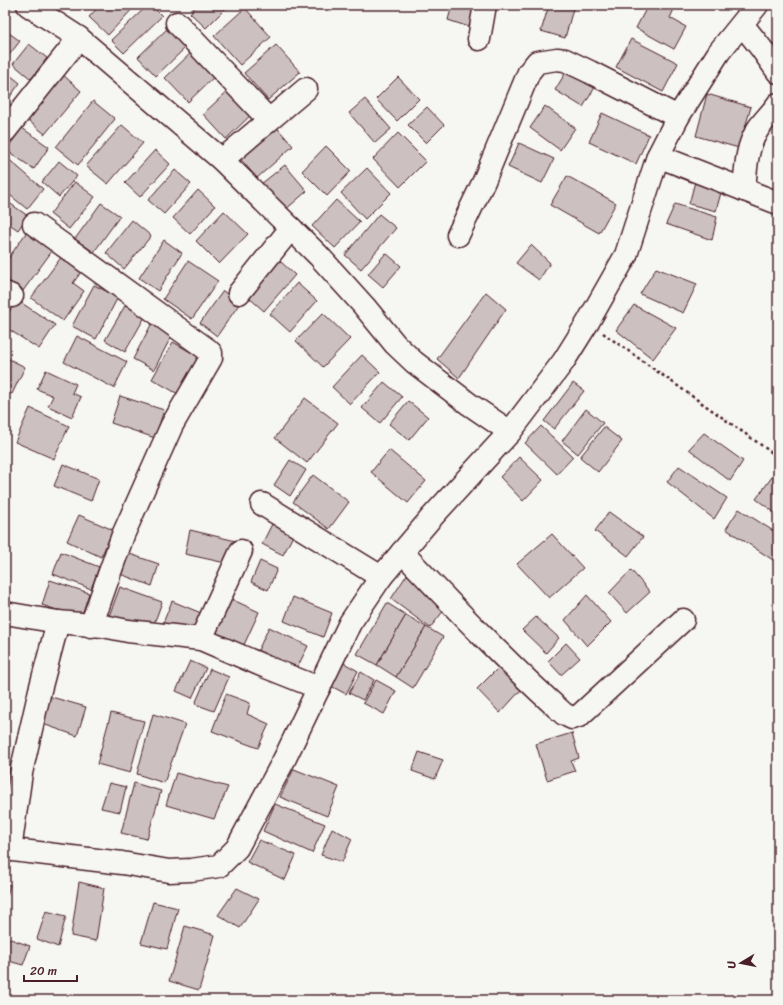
<svg xmlns="http://www.w3.org/2000/svg" width="783" height="1005" viewBox="0 0 783 1005" font-family="Sriracha,sans-serif">
<style>
.building{fill:#ccc1c0;stroke:#4a1f2b}
.lines{fill:none;stroke-linecap:round;stroke-linejoin:round}
.minor-casing{stroke:#4a1f2b;stroke-width:25}
.path{stroke:#4a1f2b;stroke-width:2.5;stroke-dasharray:3 3;stroke-linecap:butt}
.minor{stroke:#f6f6f2;stroke-width:22}
</style>
<rect width="100%" height="100%" fill="#f6f6f2"/>
<filter id="ink" filterUnits="userSpaceOnUse"><feTurbulence type="fractalNoise" baseFrequency=".025" numOctaves="2"/><feDisplacementMap in="SourceGraphic" scale="8" xChannelSelector="R" yChannelSelector="G"/><feConvolveMatrix kernelMatrix="1 2 1 2 8 2 1 2 1" color-interpolation-filters="sRGB"/></filter>
<g filter="url(#ink)">
<g class="building">
<path d="M79 5H88L84 10Z"/>
<path d="M100 5H136L108 35 89 17Z"/>
<path d="M148 5H151L162 16 124 53 111 40Z"/>
<path d="M197 5H229L206 28 190 13Z"/>
<path d="M452 5H460L477 10 472 28 448 20Z"/>
<path d="M549 5H574L565 38 541 31Z"/>
<path d="M648 5H671L675 7 670 18 686 27 674 49 636 28Z"/>
<path d="M245 8 271 37 240 65 214 36Z"/>
<path d="M168 28 186 47 156 76 138 57Z"/>
<path d="M5 30 20 41 6 59H5Z"/>
<path d="M631 39 678 63 663 92 616 67Z"/>
<path d="M29 44 47 58 31 79 13 64Z"/>
<path d="M276 45 300 72 268 100 244 73Z"/>
<path d="M197 47 220 71 188 102 165 78Z"/>
<path d="M569 67 597 84 583 107 555 90Z"/>
<path d="M5 71 20 83 9 98 5 95Z"/>
<path d="M61 73 81 91 45 134 24 117Z"/>
<path d="M398 77 419 99 397 121 376 99Z"/>
<path d="M232 87 255 111 226 139 203 114Z"/>
<path d="M707 94 751 107 739 148 696 136Z"/>
<path d="M365 99 391 129 375 143 349 113Z"/>
<path d="M93 101 115 119 78 165 56 147Z"/>
<path d="M545 106 575 128 560 150 530 128Z"/>
<path d="M427 107 444 125 426 143 408 125Z"/>
<path d="M602 113 649 135 636 164 589 142Z"/>
<path d="M272 122 293 146 257 178 236 154Z"/>
<path d="M122 125 143 143 108 184 86 166Z"/>
<path d="M22 128 49 147 34 169 6 150Z"/>
<path d="M398 133 426 161 400 187 373 159Z"/>
<path d="M519 143 554 159 542 183 508 167Z"/>
<path d="M326 146 351 171 327 196 302 171Z"/>
<path d="M155 150 170 164 140 197 125 183Z"/>
<path d="M5 156 43 189 27 209 5 191Z"/>
<path d="M59 161 77 176 59 197 42 182Z"/>
<path d="M285 165 307 191 284 211 261 184Z"/>
<path d="M367 168 391 193 365 219 341 193Z"/>
<path d="M175 170 191 184 164 214 148 200Z"/>
<path d="M567 176 616 203 599 233 550 205Z"/>
<path d="M696 178 723 185 716 211 689 204Z"/>
<path d="M75 182 95 197 69 229 50 214Z"/>
<path d="M198 190 215 206 190 234 173 218Z"/>
<path d="M5 200 28 216 18 230 5 221Z"/>
<path d="M336 200 360 222 335 248 312 226Z"/>
<path d="M101 203 120 216 94 252 75 239Z"/>
<path d="M675 204 717 217 712 240 666 224Z"/>
<path d="M224 211 248 234 219 264 196 241Z"/>
<path d="M379 214 396 228 361 269 345 255Z"/>
<path d="M132 220 151 236 124 269 106 253Z"/>
<path d="M5 231 11 236 5 244Z"/>
<path d="M26 233 52 251 20 295 5 284V263Z"/>
<path d="M164 240 182 253 158 291 139 278Z"/>
<path d="M531 245 550 263 539 280 516 263Z"/>
<path d="M65 252 85 267 73 283 84 291 63 321 31 298Z"/>
<path d="M386 253 401 266 383 287 368 274Z"/>
<path d="M279 260 295 275 264 311 247 296Z"/>
<path d="M188 261 218 281 192 319 163 299Z"/>
<path d="M656 268 697 284 683 313 640 294Z"/>
<path d="M297 283 317 301 290 332 270 314Z"/>
<path d="M94 285 118 297 96 339 72 326Z"/>
<path d="M223 291 240 303 217 336 200 323Z"/>
<path d="M486 292 506 309 459 378 437 359Z"/>
<path d="M17 300 55 325 39 349 5 327V318Z"/>
<path d="M126 304 146 315 125 352 105 340Z"/>
<path d="M634 305 676 328 653 359 616 330Z"/>
<path d="M323 313 350 339 323 367 296 341Z"/>
<path d="M152 323 173 333 154 370 133 359Z"/>
<path d="M77 336 127 362 114 388 64 362Z"/>
<path d="M173 342 199 357 178 394 152 379Z"/>
<path d="M362 355 380 372 350 404 332 387Z"/>
<path d="M5 357 25 367 12 394 5 391Z"/>
<path d="M46 370 76 384 72 393 81 397 72 417 48 406 53 396 37 389Z"/>
<path d="M384 382 402 397 380 423 362 408Z"/>
<path d="M573 383 584 391 554 429 544 421Z"/>
<path d="M120 396 164 410 155 438 111 423Z"/>
<path d="M305 398 338 423 307 463 275 438Z"/>
<path d="M408 401 428 417 409 440 389 424Z"/>
<path d="M30 408 69 426 54 459 15 442Z"/>
<path d="M586 409 603 423 578 454 562 441Z"/>
<path d="M541 426 573 457 557 474 525 443Z"/>
<path d="M604 427 622 441 598 472 580 457Z"/>
<path d="M704 433 743 461 730 481 689 449Z"/>
<path d="M389 450 426 481 408 503 371 472Z"/>
<path d="M519 457 543 480 523 501 500 477Z"/>
<path d="M290 460 306 470 290 496 274 485Z"/>
<path d="M63 464 99 479 91 501 54 486Z"/>
<path d="M679 466 727 498 714 519 667 482Z"/>
<path d="M313 475 349 502 329 529 293 502Z"/>
<path d="M772 477 778 481V515L756 499Z"/>
<path d="M739 509 778 534V559L776 562 726 529Z"/>
<path d="M609 512 643 537 628 556 595 531Z"/>
<path d="M79 515 113 530 101 557 67 541Z"/>
<path d="M274 520 295 532 283 555 262 544Z"/>
<path d="M190 530 236 541 230 564 185 554Z"/>
<path d="M552 534 583 568 549 598 517 564Z"/>
<path d="M61 552 99 567 91 589 53 574Z"/>
<path d="M127 553 159 564 152 586 120 574Z"/>
<path d="M260 561 277 569 268 590 251 582Z"/>
<path d="M631 570 650 592 627 613 609 593Z"/>
<path d="M408 573 448 605 430 628 391 599Z"/>
<path d="M50 580 89 593 81 618 42 605Z"/>
<path d="M120 587 162 602 151 632 109 616Z"/>
<path d="M587 595 611 622 587 646 565 620Z"/>
<path d="M293 597 332 613 323 637 284 621Z"/>
<path d="M231 599 259 612 243 647 215 634Z"/>
<path d="M172 601 201 613 191 635 163 623Z"/>
<path d="M387 603 406 615 377 665 357 654Z"/>
<path d="M406 615 426 627 396 677 377 665Z"/>
<path d="M536 617 559 638 546 653 522 630Z"/>
<path d="M269 627 308 646 293 676 254 659Z"/>
<path d="M426 627 443 637 413 688 396 677Z"/>
<path d="M566 643 580 658 561 675 548 661Z"/>
<path d="M190 661 206 668 192 698 176 691Z"/>
<path d="M344 663 358 671 346 694 331 686Z"/>
<path d="M499 667 521 690 500 713 477 689Z"/>
<path d="M210 669 229 677 214 711 195 704Z"/>
<path d="M361 672 374 680 363 700 349 693Z"/>
<path d="M376 680 396 691 384 714 363 703Z"/>
<path d="M226 694 250 703 247 714 269 724 258 748 212 731Z"/>
<path d="M48 696 86 707 77 736 40 723Z"/>
<path d="M111 713 144 721 130 773 97 764Z"/>
<path d="M153 714 185 724 164 783 137 774Z"/>
<path d="M572 733 579 758 571 761 575 771 547 780 536 744Z"/>
<path d="M419 752 443 760 435 779 412 771Z"/>
<path d="M294 769 339 787 327 816 280 797Z"/>
<path d="M176 773 228 787 214 819 166 805Z"/>
<path d="M109 783 126 787 120 812 101 808Z"/>
<path d="M134 783 161 791 147 839 121 833Z"/>
<path d="M275 804 325 824 312 853 263 831Z"/>
<path d="M332 828 352 839 342 862 321 855Z"/>
<path d="M259 840 296 855 285 880 247 862Z"/>
<path d="M79 882 104 888 96 941 71 936Z"/>
<path d="M5 884 10 885 5 902Z"/>
<path d="M237 888 259 899 240 928 218 915Z"/>
<path d="M153 902 178 908 167 949 141 943Z"/>
<path d="M46 911 66 916 58 947 37 939Z"/>
<path d="M185 926 215 935 199 990 169 981Z"/>
<path d="M5 937 30 946 23 965 5 960Z"/>
</g>
<g class="lines">
<g class="minor-casing">
<g id="minor">
<path d="M28 5 79 38 222 160 318 255 364 306 395 344 414 362 469 404 510 432"/>
<path d="M177 23 269 120"/>
<path d="M742 24 761 48 778 72"/>
<path d="M479 39 485 5"/>
<path d="M5 131 79 38"/>
<path d="M658 156 778 203"/>
<path d="M222 160 306 89"/>
<path d="M744 190C746 169 746 147 758 129 764 120 772 113 778 104"/>
<path d="M34 224 208 350 211 353V358L172 425 123 535 91 626"/>
<path d="M458 235 484 181 529 72 537 62 557 59 565 60 590 72 678 117"/>
<path d="M5 293 12 296"/>
<path d="M239 293 291 228"/>
<path d="M262 504 381 577"/>
<path d="M402 552C455 608 507 663 564 714L572 718 579 716 683 620"/>
<path d="M5 613 58 622 40 690 21 773 10 850"/>
<path d="M58 622 103 626 128 631 201 639 266 667 319 688"/>
<path d="M201 639 241 551"/>
<path d="M5 849 122 863 169 871 191 870 219 866 237 848 284 760 350 623 381 577 431 518 510 432 563 362 588 322 626 255 658 156 678 117 719 52 757 5"/>
</g>
</g>
<path class="path" d="M603 333 778 457"/>
<use href="#minor" class="minor"/>
</g>
</g>
<rect width="783" height="1005" fill="none" stroke="#f6f6f2" stroke-width="20"/>
<rect x="10" y="10" width="763" height="985" fill="none" stroke="#4a1f2b" stroke-width="1.5" filter="url(#ink)"/>
<g transform="translate(741 963) rotate(260)" stroke="#f6f6f2" stroke-width="3" paint-order="stroke">
<path d="M0-3L7 15L0 10L-7 15Z" fill="#4a1f2b"/>
<text y="-6" font-size="11" font-weight="bold" text-anchor="middle" fill="#4a1f2b">U</text>
</g>
<path d="M24 975v6h53v-6" fill="none" stroke="#4a1f2b" stroke-width="2"/>
<text x="30" y="975" font-size="12" fill="#4a1f2b" stroke="#f6f6f2" stroke-width="3" paint-order="stroke">20 m</text>
</svg>
